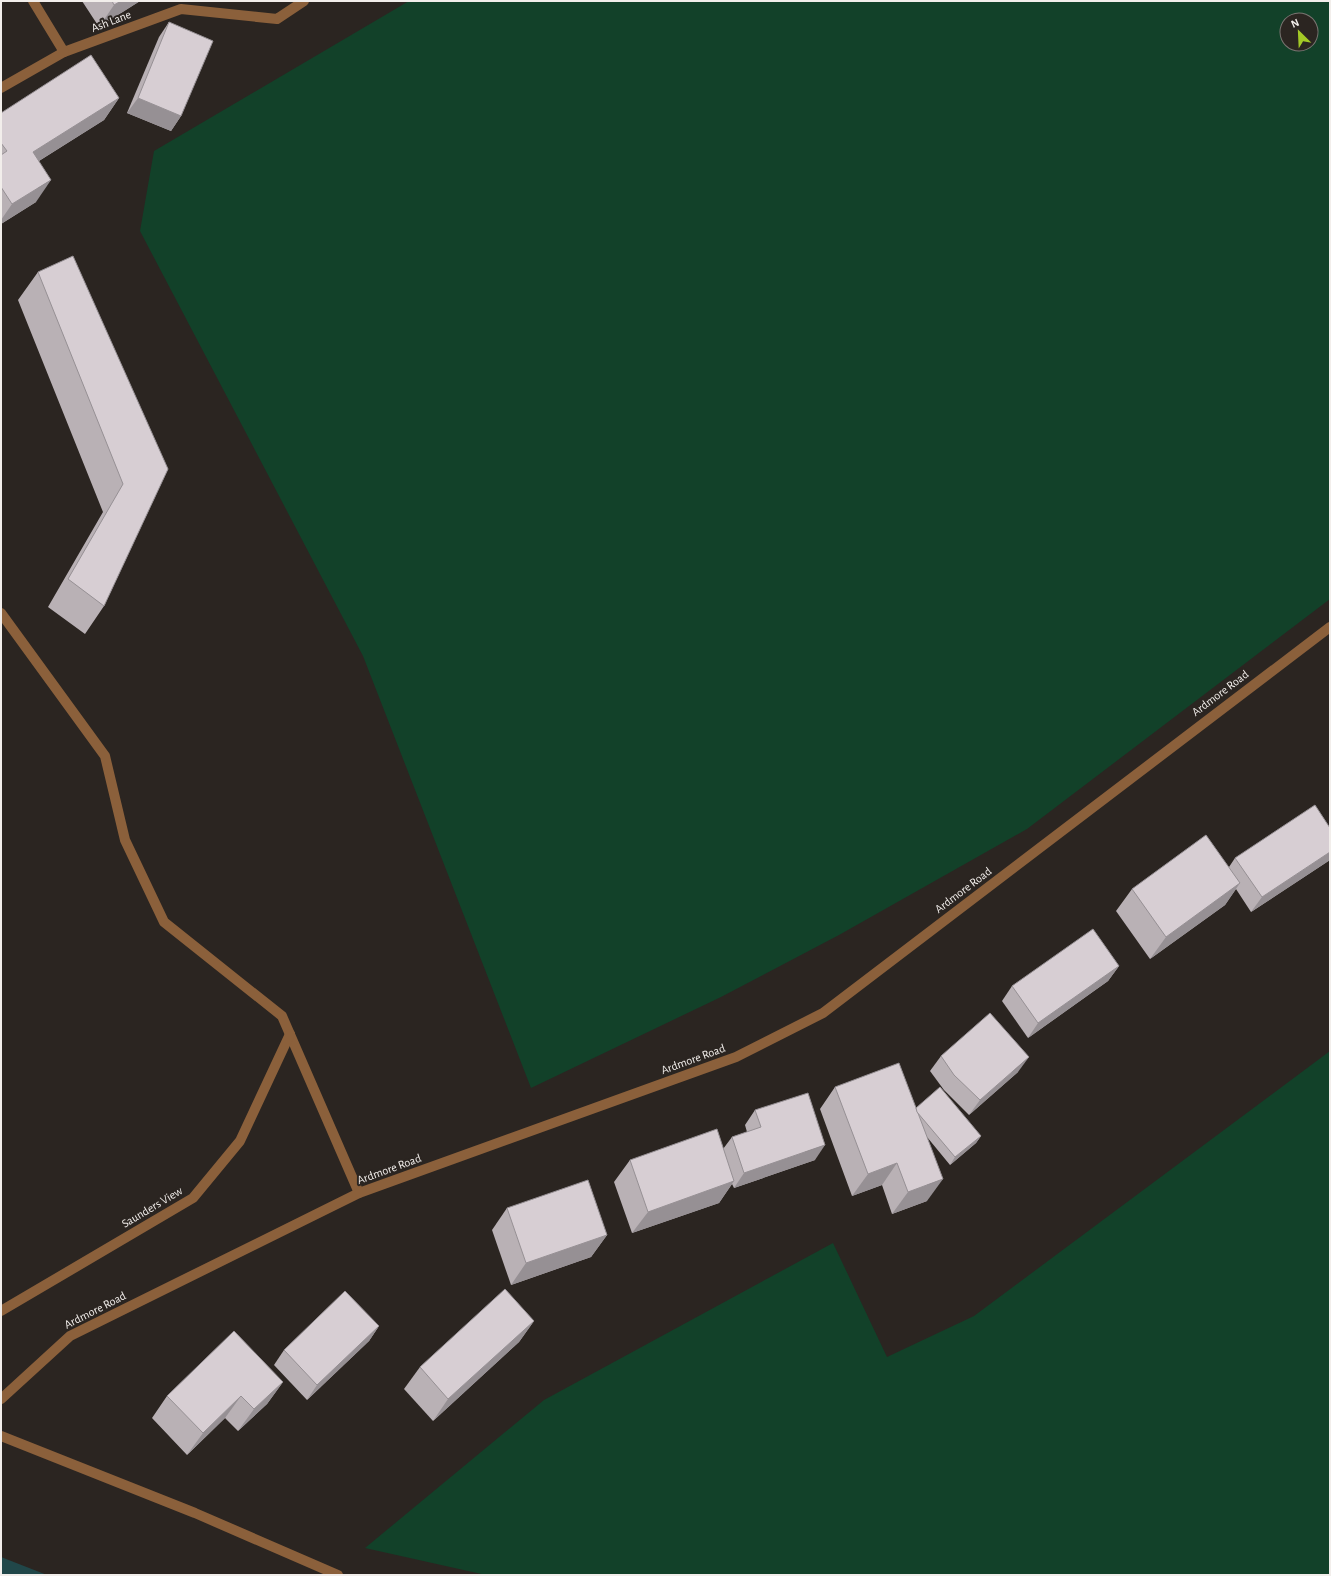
<svg xmlns="http://www.w3.org/2000/svg" width="1331" height="1576" viewBox="0 0 1331 1576" font-family="'Alegreya Sans',sans-serif">
<style>
.green{fill:#124129;fill-rule:evenodd}
.water{fill:#214749}
.lines{fill:none;stroke-linecap:round;stroke-linejoin:round}
.minor{stroke:#8b603b;stroke-width:10}
.tertiary{stroke:#8b603b;stroke-width:10}
.wall{fill:#b9b1b5}
.shaded-wall{fill:#969094}
.building{fill:#d7ced3;stroke:#969094}
.labels{text-anchor:middle;stroke-width:4;stroke-linejoin:round;paint-order:stroke}
.street-label{font-size:12px;fill:#f2eeeb;stroke:#2b2521}
</style>
<rect width="100%" height="100%" fill="#2b2521"/>
<g class="green">
<path d="M409 1H1330V599L1027 829 839 935 721 997 531 1088 363 656 140 231 154 151ZM1287 20H1311V44H1287Z"/>
<path d="M1330 1051V1575H486L365 1548 544 1400 833 1243 887 1357 974 1316Z"/>
</g>
<path class="water" d="M1 1557 47 1575H1Z"/>
<g class="lines">
<g class="minor">
<path d="M64 52 181 9 277 19 304 1"/>
<path d="M1 88 64 52 33 1"/>
<path d="M1 613 105 756 125 840 164 922 282 1016 359 1193"/>
<path d="M1 1311 193 1198 240 1141 290 1034"/>
<path d="M1 1436 195 1513 338 1575"/>
</g>
<path class="tertiary" d="M1 1399 70 1336 359 1193 736 1057 823 1013 1330 627"/>
</g>
<g class="wall">
<path d="M82 1H140L99 27Z"/>
<path d="M169 22 181 116 171 131 127 113 159 37Z"/>
<path d="M119 98 104 120 39 161 36 202 1 224V113Z"/>
<path d="M38 272 168 469 104 606 85 634 48 607 103 512 18 300Z"/>
<path d="M1330 852V860L1251 912 1236 889 1225 905 1150 959 1116 911 1132 889 1229 867 1235 858Z"/>
<path d="M1119 966 1108 981 1028 1038 1002 1001 1012 986Z"/>
<path d="M941 1056 1018 1072 969 1115 944 1090 930 1071Z"/>
<path d="M835 1087 916 1108 981 1136 976 1143 950 1165 927 1137V1201L892 1214 882 1185 852 1196 820 1109Z"/>
<path d="M755 1110 815 1160 734 1188 732 1184 719 1203 632 1233 614 1182 630 1160 723 1149 732 1137 747 1132 745 1125Z"/>
<path d="M507 1208 607 1235 591 1257 511 1285 492 1230Z"/>
<path d="M534 1321 519 1342 433 1421 404 1389 420 1367Z"/>
<path d="M379 1326 369 1341 307 1400 274 1365 284 1350Z"/>
<path d="M283 1382 267 1404 238 1431 225 1418 187 1455 152 1418 167 1396Z"/>
</g>
<g class="shaded-wall">
<path d="M121 1H140L99 27 114 5Z"/>
<path d="M119 98 104 120 18 174 33 152Z"/>
<path d="M138 98 181 116 171 131 127 113Z"/>
<path d="M51 180 36 202 1 224V220L12 204Z"/>
<path d="M1330 852V860L1251 912 1262 897Z"/>
<path d="M1240 883 1225 905 1150 959 1166 937Z"/>
<path d="M1119 966 1108 981 1028 1038 1038 1023Z"/>
<path d="M1029 1057 1018 1072 969 1115 980 1100Z"/>
<path d="M981 1136 976 1143 950 1165 955 1157Z"/>
<path d="M825 1145 815 1160 734 1188 744 1173Z"/>
<path d="M897 1163 882 1185 852 1196 868 1174Z"/>
<path d="M943 1179 927 1201 892 1214 908 1192Z"/>
<path d="M734 1181 719 1203 632 1233 648 1212Z"/>
<path d="M607 1235 591 1257 511 1285 526 1263Z"/>
<path d="M534 1321 519 1342 433 1421 448 1399Z"/>
<path d="M379 1326 369 1341 307 1400 317 1385Z"/>
<path d="M283 1382 267 1404 238 1431 254 1409Z"/>
<path d="M241 1396 225 1418 187 1455 203 1433Z"/>
</g>
<g class="building">
<path d="M112 1H121L114 5Z"/>
<path d="M169 22 213 41 181 116 138 98Z"/>
<path d="M91 55 119 98 33 152 51 180 12 204 1 187V155L7 151 1 143V113Z"/>
<path d="M73 256 168 469 104 606 68 579 123 484 38 272Z"/>
<path d="M1315 805 1330 828V852L1262 897 1235 858Z"/>
<path d="M1206 835 1240 883 1166 937 1132 889Z"/>
<path d="M1093 929 1119 966 1038 1023 1012 986Z"/>
<path d="M990 1013 1029 1057 980 1100 954 1075 941 1056Z"/>
<path d="M899 1063 943 1179 908 1192 897 1163 868 1174 835 1087Z"/>
<path d="M940 1087 981 1136 955 1157 917 1112 916 1108Z"/>
<path d="M808 1093 825 1145 744 1173 732 1137 761 1127 755 1110Z"/>
<path d="M717 1129 734 1181 648 1212 630 1160Z"/>
<path d="M588 1180 607 1235 526 1263 507 1208Z"/>
<path d="M505 1289 534 1321 448 1399 420 1367Z"/>
<path d="M345 1291 379 1326 317 1385 284 1350Z"/>
<path d="M234 1331 283 1382 254 1409 241 1396 203 1433 167 1396Z"/>
</g>
<g class="labels">
<g class="street-label">
<text transform="translate(111 21) rotate(-21)" y="4">Ash Lane</text>
<text transform="translate(1220 693) rotate(-37)" y="4">Ardmore Road</text>
<text transform="translate(963 890) rotate(-37)" y="4">Ardmore Road</text>
<text transform="translate(693 1059) rotate(-20)" y="4">Ardmore Road</text>
<text transform="translate(389 1169) rotate(-20)" y="4">Ardmore Road</text>
<text transform="translate(152 1207) rotate(-31)" y="4">Saunders View</text>
<text transform="translate(95 1310) rotate(-27)" y="4">Ardmore Road</text>
</g>
</g>
<rect width="1331" height="1576" fill="none" stroke="#f2eeeb" stroke-width="4"/>
<g transform="translate(1299 32) rotate(336)"><circle r="19" fill="#2b2521" stroke="#7b7572"/>
<path d="M0-3L7 15L0 10L-7 15Z" fill="#a3c926"/>
<text y="-6" font-size="11" font-weight="bold" text-anchor="middle" fill="#f2eeeb">N</text>
</g>
</svg>
